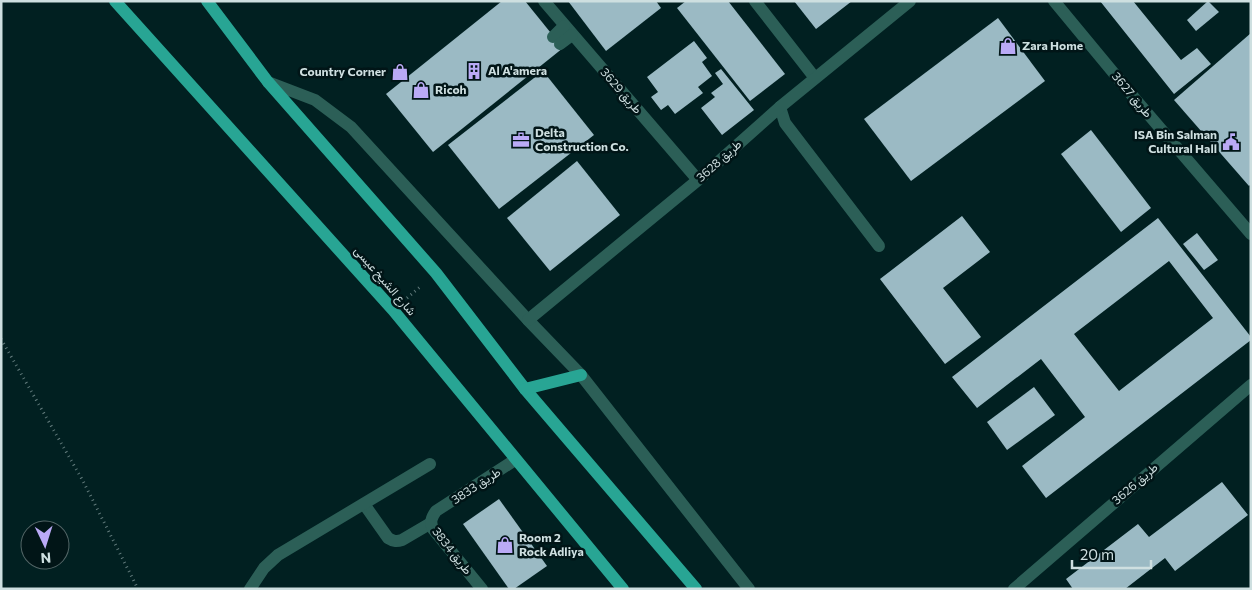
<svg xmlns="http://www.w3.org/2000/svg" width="1252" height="590" viewBox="0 0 1252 590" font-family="Commissioner,Vazirmatn,sans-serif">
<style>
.building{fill:#9bbac4;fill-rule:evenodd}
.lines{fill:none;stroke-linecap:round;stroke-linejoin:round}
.path{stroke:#627b7c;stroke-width:3;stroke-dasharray:1 4;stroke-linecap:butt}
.minor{stroke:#2c5f57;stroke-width:12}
.major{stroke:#28a594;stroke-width:12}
.labels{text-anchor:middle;stroke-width:5;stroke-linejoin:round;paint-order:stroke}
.poi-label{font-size:12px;font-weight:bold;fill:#cedfe0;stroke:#011517;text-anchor:start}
.street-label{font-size:12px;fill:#cedfe0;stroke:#011517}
</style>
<rect width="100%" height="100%" fill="#012021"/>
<g class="building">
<path d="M502 1H525L563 48 433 152 386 94Z"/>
<path d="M568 1H656L661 8 606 51Z"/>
<path d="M686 1H728L785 74 750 101 677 8Z"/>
<path d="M794 1H852L816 29Z"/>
<path d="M1100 1H1133L1181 60 1197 48 1211 64 1174 94Z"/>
<path d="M1208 1 1219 12 1196 31 1187 20Z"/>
<path d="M998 18 1045 81 911 181 864 119Z"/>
<path d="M1251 33V184L1249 186 1174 100Z"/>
<path d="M694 41 707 58 702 62 712 76 698 87 703 93 675 114 668 105 661 110 651 97 658 92 647 77Z"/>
<path d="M721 69 754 110 722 135 701 108 715 97 711 93 723 84 715 73Z"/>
<path d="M543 71 594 135 499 209 448 145Z"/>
<path d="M1091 130 1151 208 1121 232 1061 154Z"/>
<path d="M577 161 620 215 550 271 507 218Z"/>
<path d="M962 216 990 252 943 288 981 337 945 364 880 279Z"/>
<path d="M1158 218 1251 337V340L1046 498 1022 466 1085 417 1041 359 977 408 952 377ZM1169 261 1213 318 1119 391 1074 334Z"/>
<path d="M1197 233 1218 260 1204 270 1183 244Z"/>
<path d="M1034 387 1055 415 1007 450 987 422Z"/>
<path d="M1222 482 1248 515 1175 571 1165 558 1125 589H1073L1066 579 1138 524 1149 537Z"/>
<path d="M499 499 547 566 514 589H509L463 524Z"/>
</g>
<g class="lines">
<g class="path">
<path d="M407 298 421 286"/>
<path d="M1 339 83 481 138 589"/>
</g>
<g class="minor">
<path d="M544 1 698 180"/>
<path d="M755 1 815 78"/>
<path d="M1054 1 1136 100 1251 234"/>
<path d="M553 37 564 26"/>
<path d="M560 44 572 35"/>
<path d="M268 82 315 100 351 127 528 320 581 375 749 589"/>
<path d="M780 107 785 123 879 246"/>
<path d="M528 320 698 180 780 107 910 1"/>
<path d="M364 504 388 538C393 541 396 542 402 540L431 523"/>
<path d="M250 589 264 568 278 555 430 464"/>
<path d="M482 589 433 529C430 522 431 518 436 511L515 460"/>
<path d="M1014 589 1251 385"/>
</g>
<g class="major">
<path d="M115 1 393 310 623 589"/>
<path d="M207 1 268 82 436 273 525 389 696 589"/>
<path d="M525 389 581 375"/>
</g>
</g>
<defs>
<g id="shop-bare" transform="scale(1.35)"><path d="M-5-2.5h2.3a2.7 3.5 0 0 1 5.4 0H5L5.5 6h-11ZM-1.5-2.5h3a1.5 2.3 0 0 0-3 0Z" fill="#baaaf6" stroke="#011517" stroke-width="2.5" paint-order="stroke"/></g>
<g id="building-bare" transform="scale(1.35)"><path d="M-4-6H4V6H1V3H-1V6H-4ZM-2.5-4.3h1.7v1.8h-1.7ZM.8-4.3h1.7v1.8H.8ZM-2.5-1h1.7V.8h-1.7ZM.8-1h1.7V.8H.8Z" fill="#baaaf6" stroke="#011517" stroke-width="2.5" paint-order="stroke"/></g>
<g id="office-bare" transform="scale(1.35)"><path d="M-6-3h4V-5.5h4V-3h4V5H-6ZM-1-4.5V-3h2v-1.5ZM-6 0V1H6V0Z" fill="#baaaf6" stroke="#011517" stroke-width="2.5" paint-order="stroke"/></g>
<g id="civic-bare" transform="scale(1.35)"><path d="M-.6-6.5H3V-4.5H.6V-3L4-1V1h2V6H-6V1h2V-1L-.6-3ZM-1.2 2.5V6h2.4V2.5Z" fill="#baaaf6" stroke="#011517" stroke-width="2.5" paint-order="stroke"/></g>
</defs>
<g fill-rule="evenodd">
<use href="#shop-bare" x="1008" y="46"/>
<use href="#building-bare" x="474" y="71"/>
<use href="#shop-bare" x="400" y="72"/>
<use href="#shop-bare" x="421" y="90"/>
<use href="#office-bare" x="521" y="140"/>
<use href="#civic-bare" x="1231" y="142"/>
<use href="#shop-bare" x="505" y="545"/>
</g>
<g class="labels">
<g class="poi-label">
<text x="1022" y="50">Zara Home</text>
<text x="488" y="75">Al A'amera</text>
<text x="386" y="76" text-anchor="end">Country Corner</text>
<text x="435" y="94">Ricoh</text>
<text x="535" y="137">Delta<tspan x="535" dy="14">Construction Co.</tspan></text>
<text x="1217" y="139" text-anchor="end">ISA Bin Salman<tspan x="1217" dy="14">Cultural Hall</tspan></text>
<text x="519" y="542">Room 2<tspan x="519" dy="14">Rock Adliya</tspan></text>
</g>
<g class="street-label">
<text transform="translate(621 91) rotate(49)" y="4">طريق 3629</text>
<text transform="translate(1132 95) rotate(50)" y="4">طريق 3627</text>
<text transform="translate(719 161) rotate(-42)" y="4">طريق 3628</text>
<text transform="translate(385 281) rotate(49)" y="4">شارع الشيخ عيسى</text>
<text transform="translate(1135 484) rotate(-41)" y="4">طريق 3626</text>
<text transform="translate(476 486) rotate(-33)" y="4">طريق 3833</text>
<text transform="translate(452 551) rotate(52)" y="4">طريق 3834</text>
</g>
</g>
<rect width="1252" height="590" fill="none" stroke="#cedfe0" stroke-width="5"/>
<g transform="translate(45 545) rotate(176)"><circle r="24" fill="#011517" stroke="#536667"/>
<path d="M0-4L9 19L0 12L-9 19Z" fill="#baaaf6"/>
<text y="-8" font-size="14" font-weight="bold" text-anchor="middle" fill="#cedfe0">N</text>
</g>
<path d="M1072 560v8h79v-8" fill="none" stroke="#cedfe0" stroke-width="2.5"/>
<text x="1080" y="560" font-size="15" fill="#cedfe0" stroke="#011517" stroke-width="4" paint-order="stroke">20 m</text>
</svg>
